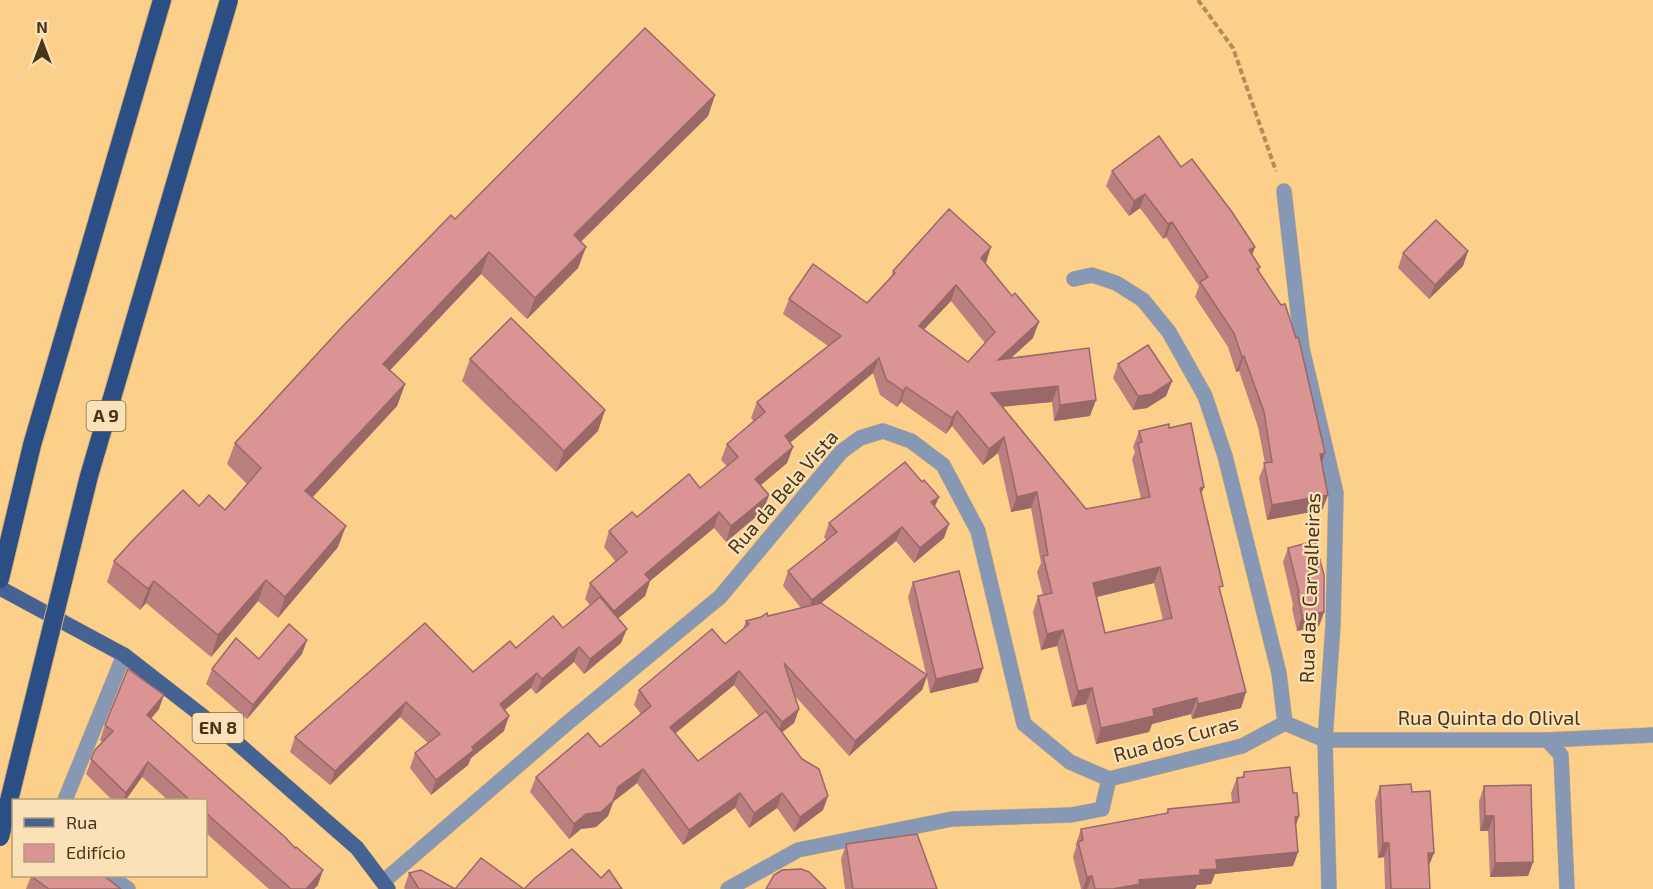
<svg xmlns="http://www.w3.org/2000/svg" width="1653" height="889" viewBox="0 0 1653 889" font-family="'Exo 2',sans-serif">
<style>
.lines{fill:none;stroke-linecap:round;stroke-linejoin:round}
.lane-casing{stroke:#d8b173;stroke-width:16}
.street-casing{stroke:#d8b173;stroke-width:16}
.primary-casing{stroke:#d8b173;stroke-width:16}
.highway-casing{stroke:#d8b173;stroke-width:20}
.path{stroke:#af8e59;stroke-width:4;stroke-dasharray:6 3;stroke-linecap:butt}
.lane{stroke:#8798b4;stroke-width:15}
.street{stroke:#8798b4;stroke-width:15}
.primary{stroke:#446292;stroke-width:15}
.highway{stroke:#2b4e85;stroke-width:18}
.highway-bridge-casing{stroke:#d8b173;stroke-width:20;stroke-linecap:butt}
.highway-bridge{stroke:#2b4e85;stroke-width:18}
.wall{fill:#bb7f7f;fill-rule:evenodd}
.shaded-wall{fill:#996868}
.building{fill:#da9494;stroke:#996868;stroke-width:1.5;fill-rule:evenodd}
.labels{text-anchor:middle;stroke-width:4.5;stroke-linejoin:round;paint-order:stroke}
.shield{fill:#fbe1b8;stroke:#7d6948;stroke-width:1.5}
.shield-label{font-size:18px;font-weight:bold;fill:#473618}
.street-label{font-size:20px;fill:#473618;stroke:#fbe1b8}
</style>
<rect width="100%" height="100%" fill="#fcd08a"/>
<g class="lines">
<g class="lane-casing">
<g id="lane">
<path d="M65 800 124 655"/>
<path d="M110 876 128 889"/>
</g>
</g>
<g class="street-casing">
<g id="street">
<path d="M1284 191 1302 348 1336 493 1333 625 1325 740H1547L1653 735"/>
<path d="M1285 723 1325 740 1329 889"/>
<path d="M1547 740 1561 755 1567 889"/>
<path d="M384 881 565 725 720 597 841 452 860 438 883 431 911 441 943 465 978 531 1024 724 1070 762 1109 779"/>
<path d="M728 889 798 850 952 819 1071 815 1102 809 1109 779 1242 746 1285 723 1279 673 1225 456 1205 396 1169 332 1143 300 1116 283 1092 275 1074 279"/>
</g>
</g>
<g class="primary-casing">
<path id="primary" d="M0 588 124 655 236 742 357 848 388 889"/>
</g>
<g class="highway-casing">
<path id="highway" d="M0 579 32 445 162 0"/>
</g>
<path class="path" d="M1198 0 1233 48 1276 171"/>
<use href="#lane" class="lane"/>
<use href="#street" class="street"/>
<use href="#primary" class="primary"/>
<use href="#highway" class="highway"/>
<g class="highway-bridge-casing">
<path id="highway-bridge" d="M0 837 89 476 229 0"/>
</g>
<use href="#highway-bridge" class="highway-bridge"/>
</g>
<g class="wall">
<path d="M715 95 708 116 581 242 586 247 578 268 527 319 481 274 390 370 405 384 397 406 312 497 338 547 278 618 258 601 211 657 146 603 140 610 107 582 114 561 199 506 225 510 247 484 227 464 235 443 455 219Z"/>
<path d="M1181 167 1255 247 1252 255 1260 267 1259 271 1325 453 1322 463 1328 495 1322 510 1267 520 1259 478 1265 463 1258 427 1239 371 1236 372 1228 347 1195 297 1199 286 1166 237 1163 239 1140 208 1129 216 1106 186 1112 171Z"/>
<path d="M1468 251 1463 266 1429 299 1398 268 1403 253Z"/>
<path d="M985 263 1033 338 1011 358 1089 348 1090 416 1054 421 1052 402 1002 407 1086 509 1141 499 1132 459 1135 452 1133 447 1139 431 1169 428 1201 495 1220 593 1246 692 1241 708 1192 719 1191 714 1152 724 1149 732 1096 744 1086 704 1072 707 1057 646 1041 650 1033 612 1038 596 1043 595 1037 572 1041 563 1031 508 1011 512 998 453 983 465 952 426 946 434 901 402 897 407 880 395 873 373 790 443 793 447 787 463 761 485 769 495 763 511 726 542 714 528 650 581 645 596 618 618 621 643 584 674 574 662 536 694 531 688 505 710 504 731 471 758 468 765 431 795 410 768 415 753 428 743 400 717 330 785 290 752 295 737 473 672 516 648 563 628 590 605 585 599 590 583 616 562 604 547 609 531 700 488 727 466 721 460 727 444 754 422 751 418 757 402 828 346 783 314 789 299 867 303 891 277 893 271ZM951 301 985 343 968 362 924 329ZM1154 583 1163 620 1105 633 1097 597Z"/>
<path d="M470 359 605 410 598 431 556 472 462 381Z"/>
<path d="M1118 364 1172 381 1166 396 1147 408 1133 410 1113 378Z"/>
<path d="M935 507 944 538 914 563 896 541 821 603 926 674 908 597 913 582 983 668 978 682 930 693 927 677 922 690 849 756 795 696 799 709 794 723 782 732 828 796 823 810 794 832 777 808 749 828 735 808 683 845 637 783 614 801 608 816 596 827 581 829 569 839 530 792 536 777 600 747 641 714 634 705 639 690 725 644 743 629 746 621 801 608 783 586 788 571 826 540 824 537 829 523ZM734 685 759 716 698 761 675 733Z"/>
<path d="M1288 548 1324 612 1319 626 1297 631 1292 608 1293 605 1283 562Z"/>
<path d="M302 654 247 719 206 684 212 669 259 659Z"/>
<path d="M159 709 151 719 318 885 314 889H269L206 833V801H169L142 777 125 801H113L86 774 95 750 102 742 100 740 105 725Z"/>
<path d="M1244 772 1296 826 1298 852 1293 866 1215 874 1211 884 1197 885 1195 889H1081L1073 857 1076 847V844L1081 829 1166 813 1168 809 1232 803 1231 793 1237 778H1242Z"/>
<path d="M1380 786 1412 792 1429 866 1430 889H1385L1384 857 1378 858 1375 801Z"/>
<path d="M1484 786 1533 862 1528 876 1490 877 1488 831H1480L1479 801Z"/>
<path d="M846 844 937 889H845L841 859Z"/>
<path d="M409 873 455 889H524L601 878 622 889H405L404 888Z"/>
<path d="M31 876 121 889H26Z"/>
</g>
<g class="shaded-wall">
<path d="M715 95 708 116 566 256 574 235Z"/>
<path d="M1145 194 1140 208 1129 216 1134 201Z"/>
<path d="M1172 222 1166 237 1163 239 1168 224Z"/>
<path d="M586 247 578 268 527 319 535 298Z"/>
<path d="M991 247 986 263 975 274 981 258Z"/>
<path d="M1255 247 1250 261 1249 250Z"/>
<path d="M1468 251 1463 266 1429 299 1435 285Z"/>
<path d="M489 252 481 274 375 386 383 364Z"/>
<path d="M956 285 951 301 913 341 919 326Z"/>
<path d="M1039 322 1033 338 992 375 998 360Z"/>
<path d="M1244 356 1239 371 1236 372 1242 357Z"/>
<path d="M879 358 873 373 779 452 785 436Z"/>
<path d="M1172 381 1166 396 1147 408 1133 410 1138 396Z"/>
<path d="M405 384 397 406 298 513 305 491Z"/>
<path d="M1058 386 1052 402 985 408 991 393Z"/>
<path d="M906 387 901 402 897 407 903 391Z"/>
<path d="M1096 400 1090 416 1054 421 1060 405Z"/>
<path d="M605 410 598 431 556 472 564 451Z"/>
<path d="M957 411 952 426 946 434 952 418Z"/>
<path d="M1004 437 998 453 983 465 989 449Z"/>
<path d="M793 447 787 463 749 495 755 479Z"/>
<path d="M1325 453 1320 468V454Z"/>
<path d="M1204 487 1198 503 1200 488Z"/>
<path d="M1037 492 1031 508 1011 512 1017 497Z"/>
<path d="M769 495 763 511 726 542 731 526Z"/>
<path d="M1328 495 1322 510 1267 520 1272 505Z"/>
<path d="M939 497 933 511 931 502Z"/>
<path d="M719 512 714 528 650 581 645 596 608 627 614 611 645 574Z"/>
<path d="M949 524 944 538 914 563 920 548Z"/>
<path d="M346 526 338 547 278 618 285 597Z"/>
<path d="M902 527 896 541 807 615 812 600Z"/>
<path d="M1160 567 1154 583 1088 599 1093 583Z"/>
<path d="M266 580 258 601 211 657 218 635Z"/>
<path d="M154 581 146 603 140 610 148 589Z"/>
<path d="M1324 612 1319 626 1297 631 1302 616Z"/>
<path d="M627 629 621 643 584 674 590 659Z"/>
<path d="M1063 630 1057 646 1041 650 1047 634Z"/>
<path d="M307 640 302 654 247 719 253 705Z"/>
<path d="M579 647 574 662 536 694 542 679Z"/>
<path d="M983 668 978 682 930 693 936 679Z"/>
<path d="M739 671 734 685 665 742 670 727Z"/>
<path d="M537 673 531 688 494 719 500 704Z"/>
<path d="M927 675 922 690 849 756 855 741Z"/>
<path d="M1092 688 1086 704 1072 707 1078 691Z"/>
<path d="M1246 692 1241 708 1192 719 1198 704Z"/>
<path d="M164 695 159 709 141 730 147 715Z"/>
<path d="M1197 698 1191 714 1152 724 1149 732 1096 744 1101 728 1153 709Z"/>
<path d="M406 702 400 717 330 785 335 771Z"/>
<path d="M799 709 794 723 776 737 782 722Z"/>
<path d="M509 716 504 731 471 758 468 765 431 795 436 780 472 747Z"/>
<path d="M148 762 142 777 125 801H123L126 793Z"/>
<path d="M643 769 637 783 613 802 618 787Z"/>
<path d="M740 793 735 808 683 845 689 830Z"/>
<path d="M782 793 777 808 749 828 754 813Z"/>
<path d="M828 796 823 810 794 832 800 817Z"/>
<path d="M613 801 608 816 596 827 581 829 569 839 574 824 586 814Z"/>
<path d="M1299 816 1294 831 1295 817Z"/>
<path d="M1485 816H1494L1488 831H1480Z"/>
<path d="M1383 843H1389L1384 857 1378 858Z"/>
<path d="M1298 852 1293 866 1215 874 1211 884 1197 885 1195 889H1113L1139 880 1200 870 1216 860Z"/>
<path d="M1428 853H1434L1428 868Z"/>
<path d="M1533 862 1528 876 1490 877 1495 863Z"/>
<path d="M323 870 318 885 314 889H306Z"/>
<path d="M1092 876 1087 889H1083L1087 877Z"/>
</g>
<g class="building">
<path d="M645 28 715 95 574 235 586 247 535 298 489 252 383 364 405 384 305 491 346 526 285 597 266 580 218 635 154 581 148 589 114 561 133 540 183 490 199 506 209 495 225 510 261 468 235 443 341 328 451 215 455 219Z"/>
<path d="M1159 136 1181 167 1192 159 1232 212 1255 247 1249 250 1260 267 1257 269 1281 305 1285 304 1296 338 1298 337 1299 340 1325 453 1320 454 1328 495 1272 505 1264 463 1272 462 1264 412 1244 356 1242 357 1234 333 1200 282 1208 277 1172 222 1168 224 1145 194 1134 201 1112 171Z"/>
<path d="M949 209 991 247 981 258 1012 296 1015 293 1039 322 998 360 1089 348 1096 400 1060 405 1058 386 991 393 1086 509 1150 497 1138 443 1142 442 1139 431 1169 424V428L1191 423 1204 487 1200 488 1223 586 1219 587 1246 692 1198 704 1197 698 1153 709 1154 716 1101 728 1092 688 1078 691 1063 630 1047 634 1038 596 1052 593 1043 556 1048 555 1037 492 1017 497 1004 437 989 449 957 411 952 418 906 387 903 391 886 379 879 358 785 436 793 447 755 479 769 495 731 526 719 512 645 574 650 580 614 611 590 583 627 552 609 531 632 512 637 517 689 474 700 488 738 457 727 444 765 412 757 402 841 336 789 299 813 264 867 303 895 273 893 271ZM956 285 995 332 968 362 919 326ZM1160 567 1172 618 1105 633 1093 583Z"/>
<path d="M1436 220 1468 251 1435 285 1403 253Z"/>
<path d="M511 318 605 410 564 451 470 359Z"/>
<path d="M1148 345 1172 381 1152 394 1138 396 1118 364Z"/>
<path d="M905 462 922 482 924 480 939 497 931 502 949 524 920 548 902 527 812 600 788 571 837 532 829 523Z"/>
<path d="M1315 541 1324 575V612L1302 616 1298 593 1299 592 1288 548Z"/>
<path d="M959 571 983 668 936 679 913 582Z"/>
<path d="M600 597 627 629 590 659 579 647 542 679 537 673 500 704 509 716 472 747 474 750 436 780 415 753 440 734 406 702 335 771 295 737 425 623 473 672 510 641 516 648 553 616 563 628Z"/>
<path d="M821 603 927 675 855 741 784 663 799 709 782 722 739 671 670 727 698 761 766 711 802 759 819 769 828 796 800 817 782 793 754 813 740 793 689 830 643 769 618 787 613 801 601 812 586 814 574 824 536 777 588 733 600 747 651 706 639 690 712 629 725 644 749 624 746 621 761 617 767 613 768 616Z"/>
<path d="M289 624 307 640 253 705 212 669 236 638 259 659Z"/>
<path d="M128 669 164 695 147 715 286 838 295 848 296 847 323 870 306 889H291L206 813V801H191L148 762 126 793 91 759 95 750 113 731 105 725Z"/>
<path d="M1290 767 1293 793H1297L1299 816 1295 817 1298 852 1216 860 1217 869 1200 870V875L1139 880 1140 884 1113 889H1095L1092 876 1087 877 1078 842 1083 840 1081 829 1168 813V809L1239 802 1237 778 1244 777V772Z"/>
<path d="M1411 784 1412 792 1430 791 1434 853H1428L1430 889H1391L1389 843H1383L1380 786Z"/>
<path d="M1531 785 1533 862 1495 863 1494 816H1485L1484 786Z"/>
<path d="M917 834 937 889H853L846 844Z"/>
<path d="M572 849 601 878 609 870 622 889H419L409 873 421 870 455 889 481 858 524 889 535 878Z"/>
<path d="M801 869 809 872 826 889H766L774 875 782 870Z"/>
<path d="M31 876H104L121 889H49Z"/>
</g>
<g class="labels">
<g class="shield">
<rect x="86.5" y="401" width="39" height="30" rx="4.5"/>
<rect x="192.5" y="713" width="51" height="30" rx="4.5"/>
</g>
<g class="shield-label">
<text x="106" y="422">A 9</text>
<text x="218" y="734">EN 8</text>
</g>
<g class="street-label">
<text transform="translate(783 492) rotate(-49)" y="7">Rua da Bela Vista</text>
<text transform="translate(1310 588) rotate(-88)" y="7">Rua das Carvalheiras</text>
<text x="1489" y="725">Rua Quinta do Olival</text>
<text transform="translate(1176 739) rotate(-15)" y="7">Rua dos Curas</text>
</g>
</g>
<rect x="12" y="799" width="195" height="78" fill="#fbe1b8" stroke="#b39d78" stroke-width="1.5"/>
<rect x="24" y="818" width="30" height="9" fill="#446292" stroke="#b39d78" stroke-width="1.5"/>
<text x="66" y="829" font-size="18" fill="#473618">Rua</text>
<rect x="24" y="844" width="30" height="18" fill="#da9494" stroke="#b39d78" stroke-width="1.5"/>
<text x="66" y="859" font-size="18" fill="#473618">Edifício</text>
<g transform="translate(42 42)" stroke="#fbe1b8" stroke-width="4.5" paint-order="stroke">
<path d="M0-4.5L10 22L0 15L-10 22Z" fill="#473618"/>
<text y="-9" font-size="16" font-weight="bold" text-anchor="middle" fill="#473618">N</text>
</g>
</svg>
